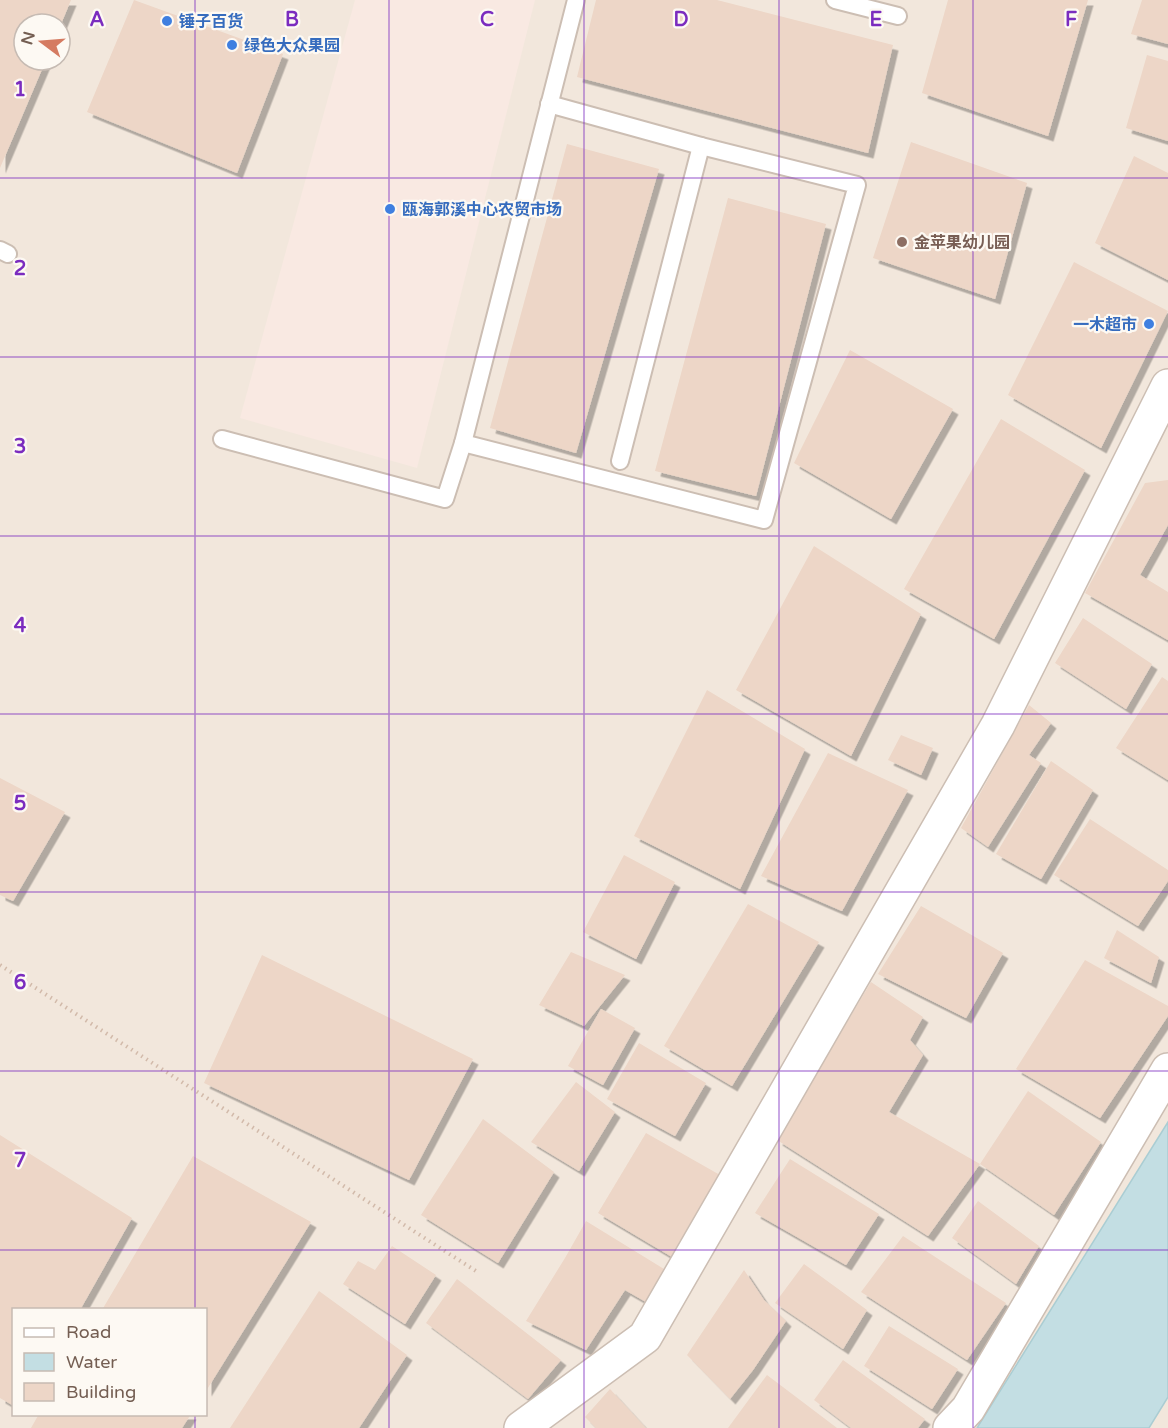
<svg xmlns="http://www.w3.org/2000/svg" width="1168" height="1428" viewBox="0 0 1168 1428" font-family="'Varela Round','Noto Sans SC',sans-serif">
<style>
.residential{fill:#f2e7dc;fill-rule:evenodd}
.commercial{fill:#f9e9e2}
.water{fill:#c3dee3;stroke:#aacdd3;stroke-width:1.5}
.building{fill:#edd6c7;filter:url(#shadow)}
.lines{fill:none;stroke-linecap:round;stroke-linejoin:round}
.lane-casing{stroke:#ccbeb3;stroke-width:20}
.street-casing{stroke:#ccbeb3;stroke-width:36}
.path{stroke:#d2baaa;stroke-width:4;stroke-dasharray:1.5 4.5;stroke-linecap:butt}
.lane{stroke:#fff;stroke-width:16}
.street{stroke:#fff;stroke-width:33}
.grid{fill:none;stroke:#7b2cbf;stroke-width:1.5;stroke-opacity:0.55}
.shop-dot{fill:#3f7fe0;stroke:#fdf9f3;stroke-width:2}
.education-dot{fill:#8d6e63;stroke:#fdf9f3;stroke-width:2}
.labels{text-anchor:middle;stroke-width:4.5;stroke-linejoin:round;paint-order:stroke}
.shop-label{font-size:16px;font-weight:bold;fill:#366cbe;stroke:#fdf9f3;text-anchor:start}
.education-label{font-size:16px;font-weight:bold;fill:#785e54;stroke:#fdf9f3;text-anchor:start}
.grid-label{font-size:20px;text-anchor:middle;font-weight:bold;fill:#7b2cbf;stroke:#fdf9f3;stroke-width:4.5;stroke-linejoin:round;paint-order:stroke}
</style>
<defs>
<filter id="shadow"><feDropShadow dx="5.5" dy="5.5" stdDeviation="0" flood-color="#0004"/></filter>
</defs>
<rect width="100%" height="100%" fill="#fbf5ed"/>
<g class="residential">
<path d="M0 0H1168V1122L977 1428H0ZM24 24H60V60H24ZM14 1310H206V1414H14Z"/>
<path d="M1168 1397V1428H1149L1158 1412Z"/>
</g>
<path class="commercial" d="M355 0H535L417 468 240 418Z"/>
<path class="water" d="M1168 1122V1397L1149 1428H977Z"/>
<g class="building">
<path d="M0 0H71L61 24H24V60H46L0 168Z"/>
<path d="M134 0 283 54 237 173 87 112Z"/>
<path d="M596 0H717L893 45 868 153 577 77Z"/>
<path d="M948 0H1088L1048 136 922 93Z"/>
<path d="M1142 0H1168V44L1131 34Z"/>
<path d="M1147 55 1168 61V141L1126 128Z"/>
<path d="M911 142 1027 183 995 299 873 258Z"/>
<path d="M567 144 659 169 576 453 490 428Z"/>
<path d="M1134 156 1168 173V280L1095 243Z"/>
<path d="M728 198 826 224 756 496 655 471Z"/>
<path d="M1074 262 1168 311 1101 448 1008 395Z"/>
<path d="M850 350 953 409 891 519 794 463Z"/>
<path d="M1001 419 1085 470 994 639 904 589Z"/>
<path d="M1168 480V525L1140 575 1168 592V640L1085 593 1145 483Z"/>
<path d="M814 546 921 614 851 756 736 690Z"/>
<path d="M1083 618 1152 664 1126 709 1055 663Z"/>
<path d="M1162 677 1168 681V780L1116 748Z"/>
<path d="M707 690 805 749 740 889 634 836Z"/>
<path d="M1029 705 1051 723 1029 755 1041 763 988 847 961 828Z"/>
<path d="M901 735 933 748 921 775 888 760Z"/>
<path d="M828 753 908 790 842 911 761 876Z"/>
<path d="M1051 761 1093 790 1041 879 996 854Z"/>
<path d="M0 778 65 812 13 901 0 895Z"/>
<path d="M1090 819 1168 870V881L1138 926 1054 875Z"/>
<path d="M624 855 675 882 636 959 583 932Z"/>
<path d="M748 904 819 942 732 1086 664 1046Z"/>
<path d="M921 906 1003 953 966 1018 878 974Z"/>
<path d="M1117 930 1159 957 1151 983 1104 958Z"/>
<path d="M571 952 625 975 584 1026 539 1005Z"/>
<path d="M262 955 473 1059 409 1180 204 1083Z"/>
<path d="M1085 960 1168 1006V1016L1100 1118 1016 1069Z"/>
<path d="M871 982 923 1017 910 1040 923 1055 889 1112 980 1164 928 1236 777 1140Z"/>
<path d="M601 1009 635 1028 603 1085 568 1066Z"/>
<path d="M639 1043 706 1083 675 1136 607 1099Z"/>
<path d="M576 1082 615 1112 579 1171 531 1142Z"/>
<path d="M1028 1091 1101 1142 1054 1215 980 1164Z"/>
<path d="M483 1119 554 1172 498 1263 421 1215Z"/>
<path d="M646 1133 720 1175 672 1257 598 1213Z"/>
<path d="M0 1135 132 1218 80 1310H14V1406L0 1398Z"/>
<path d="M193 1156 311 1222 206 1391V1310H102Z"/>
<path d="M790 1159 879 1214 846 1265 755 1213Z"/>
<path d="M978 1201 1039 1246 1016 1284 952 1238Z"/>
<path d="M586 1221 664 1269 646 1302 625 1290 586 1350 526 1321 565 1258Z"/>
<path d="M903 1236 1006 1303 967 1360 861 1292Z"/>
<path d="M392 1246 436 1275 405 1324 343 1284 358 1261 375 1270Z"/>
<path d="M804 1264 867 1310 843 1349 775 1303Z"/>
<path d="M744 1270 764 1300 786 1321 753 1370 730 1399 687 1355Z"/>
<path d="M457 1279 561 1360 528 1399 426 1323Z"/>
<path d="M319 1291 407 1355 359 1428H230Z"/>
<path d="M889 1326 958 1369 932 1409 864 1366Z"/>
<path d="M843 1360 925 1419 918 1428H851L814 1400Z"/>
<path d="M767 1375 837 1428H728Z"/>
<path d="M610 1389 646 1428H596L585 1417Z"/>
<path d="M39 1414H191L182 1428H31Z"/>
</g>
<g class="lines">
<g class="lane-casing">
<g id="lane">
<path d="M835 0 898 16"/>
<path d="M549 104 701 146 620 461"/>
<path d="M0 250 8 254"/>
<path d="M222 439 445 499 463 443 764 520 857 185 701 146"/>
<path d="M463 443 576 0"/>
</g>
</g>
<g class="street-casing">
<g id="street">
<path d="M521 1428 645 1337 998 725 1168 386"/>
<path d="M950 1428 968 1409 1168 1070"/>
</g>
</g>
<path class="path" d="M0 965 479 1273"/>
<use href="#lane" class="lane"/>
<use href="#street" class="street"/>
</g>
<path class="grid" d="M195 0V1310M389 0V1428M584 0V1428M779 0V1428M973 0V1428M0 178H1168M0 357H1168M0 536H1168M0 714H1168M0 892H1168M0 1071H1168M0 1250H1168M195 1414V1428"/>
<g class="shop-dot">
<circle cx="167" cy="21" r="6"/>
<circle cx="232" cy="45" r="6"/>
<circle cx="390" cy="209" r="6"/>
<circle cx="1149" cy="324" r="6"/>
</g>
<circle class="education-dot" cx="902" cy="242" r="6"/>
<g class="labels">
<g class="shop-label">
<text x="179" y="27">锤子百货</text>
<text x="244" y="51">绿色大众果园</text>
<text x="402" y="215">瓯海郭溪中心农贸市场</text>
<text x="1137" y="330" text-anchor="end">一木超市</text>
</g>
<g class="education-label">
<text x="914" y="248">金苹果幼儿园</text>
</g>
</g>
<g class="grid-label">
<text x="97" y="26">A</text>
<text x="292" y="26">B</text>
<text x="487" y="26">C</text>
<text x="681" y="26">D</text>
<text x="876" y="26">E</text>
<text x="1071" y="26">F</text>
<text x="20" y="96">1</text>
<text x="20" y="275">2</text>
<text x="20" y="453">3</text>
<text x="20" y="632">4</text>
<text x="20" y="810">5</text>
<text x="20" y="989">6</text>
<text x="20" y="1167">7</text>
</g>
<rect x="12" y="1308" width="195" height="108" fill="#fdf9f3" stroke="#c6bbb3" stroke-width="1.5"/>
<rect x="24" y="1328" width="30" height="9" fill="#ffffff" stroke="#c6bbb3" stroke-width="1.5"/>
<text x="66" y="1338" font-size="18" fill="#745e52">Road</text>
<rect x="24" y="1353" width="30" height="18" fill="#c3dee3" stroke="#c6bbb3" stroke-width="1.5"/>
<text x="66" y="1368" font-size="18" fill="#745e52">Water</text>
<rect x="24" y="1383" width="30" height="18" fill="#edd6c7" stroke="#c6bbb3" stroke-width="1.5"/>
<text x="66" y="1398" font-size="18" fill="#745e52">Building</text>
<g transform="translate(42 42) rotate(286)"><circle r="28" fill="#fdf9f3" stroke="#c6bbb3" stroke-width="1.5"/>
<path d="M0-4.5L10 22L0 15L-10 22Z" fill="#d57b61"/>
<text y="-9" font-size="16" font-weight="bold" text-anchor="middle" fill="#745e52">N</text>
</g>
</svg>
